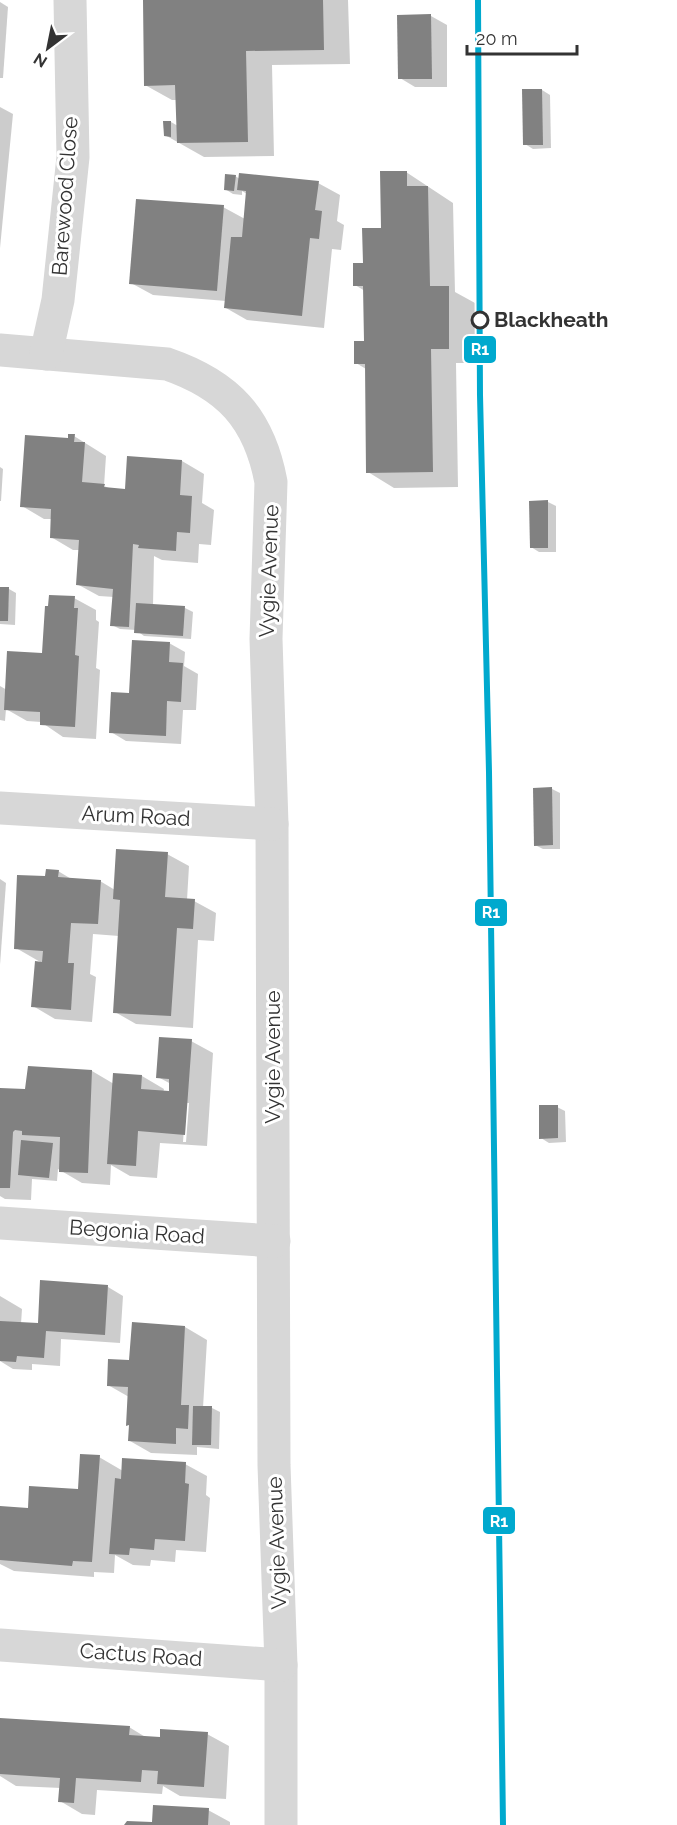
<svg xmlns="http://www.w3.org/2000/svg" width="677" height="1825" viewBox="0 0 677 1825" font-family="Raleway,sans-serif">
<style>
.shadow{fill:#0003;fill-rule:evenodd}
.building{fill:#818181}
.lines{fill:none;stroke-linecap:round;stroke-linejoin:round}
.minor{stroke:#d7d7d7;stroke-width:33}
.rail-casing{stroke:#bebebe;stroke-width:7}
.rail{stroke:#fff;stroke-width:4.5;stroke-dasharray:14;stroke-linecap:butt}
.rail-1-casing{stroke:#fff;stroke-width:10}
.rail-1{stroke:#00a9ce;stroke-width:6}
.stop-dot{fill:#fff;stroke:#333;stroke-width:3}
.labels{text-anchor:middle;stroke-width:6;stroke-linejoin:round;paint-order:stroke}
.street-label{font-size:21px;fill:#333;stroke:#fff}
.stop-label{font-size:21px;font-weight:bold;fill:#333;stroke:#fff;text-anchor:start}
.line-badge{stroke:#fff;stroke-width:2}
.badge-label{font-size:16px;text-anchor:middle;font-weight:bold;fill:#fff}
</style>
<rect width="100%" height="100%" fill="#fff"/>
<g class="shadow">
<path d="M144 0H348L350 64 272 65 274 156 204 157 165 135 171 122 178 126 177 100H172L145 85Z"/>
<path d="M0 2 8 7 3 78H0Z"/>
<path d="M431 16 447 25V87H415L400 78Z"/>
<path d="M542 90 550 95 551 148 533 149 525 144Z"/>
<path d="M0 107 13 114 0 248Z"/>
<path d="M406 172 453 203 455 292 475 303V363H456L458 487 394 488 368 472 366 369 356 363 366 343 365 291 355 285Z"/>
<path d="M235 176 240 179 318 183 340 195 337 221 344 225 341 250 332 249 324 328 247 320 226 308V301L153 295 131 283 223 207 245 219 247 194 242 191V195L233 194 225 189Z"/>
<path d="M74 436 106 456 104 486 111 489 126 490 182 461 204 474 202 503 214 510 211 545 199 544 198 563 162 560 154 556 153 606 185 608 193 612 191 639 144 636 136 630 120 629 112 625 114 597 99 596 77 584 80 550H73L51 537 52 519H44L22 506Z"/>
<path d="M0 467 3 469 1 501H0Z"/>
<path d="M548 502 556 506V552H539L531 547Z"/>
<path d="M0 589H9L16 593 15 625 0 624Z"/>
<path d="M74 598 96 610V620L99 622 96 668 100 670 96 739 63 737 41 722 27 721 6 709 5 721 0 720V686L7 690 43 655Z"/>
<path d="M169 643 185 652 184 666 198 674 196 710H183L181 744 126 741 111 732 131 694Z"/>
<path d="M552 789 560 793V849H543L535 845Z"/>
<path d="M167 854 189 866 187 900 194 901 216 913 214 941 198 940 193 1028 136 1024 115 1012 119 936 93 934 90 974 96 977 92 1022 55 1019 33 1006 42 963 16 948 47 878 58 871 73 880 100 881 115 890Z"/>
<path d="M0 879 6 883 0 965Z"/>
<path d="M191 1041 213 1053 207 1146 160 1143 157 1178 130 1176 111 1165 110 1185 82 1183 58 1169 57 1181 32 1179 31 1200 5 1199 0 1196V1090L26 1091 29 1068 92 1071 114 1084 115 1074 142 1076 164 1089 163 1093H170L171 1084 158 1077ZM186 1103H189L186 1142H183Z"/>
<path d="M557 1107 565 1111 566 1142 549 1143 541 1138Z"/>
<path d="M108 1287 123 1296 120 1343 61 1339 60 1366 32 1364V1370L13 1369 0 1361V1296L22 1309 21 1324 40 1325Z"/>
<path d="M185 1327 207 1340 203 1408H212L220 1412 219 1449 197 1447V1455L151 1453 130 1441 129 1397 108 1385 131 1362Z"/>
<path d="M99 1457 123 1471 185 1464 207 1476 206 1495 210 1498 206 1552 176 1550 175 1562 151 1560 150 1566 133 1565 115 1555 114 1573 94 1572V1577L14 1571 0 1564V1507L29 1509 79 1491Z"/>
<path d="M0 1720 129 1727 147 1738 162 1739 207 1734 229 1746 226 1799 180 1796 163 1786 162 1794 97 1790 95 1815 82 1814 60 1801 61 1788 16 1786 0 1776Z"/>
<path d="M208 1810 230 1822V1825H126L154 1823Z"/>
</g>
<g class="building">
<path d="M143 0H323L324 50 246 51 248 142 177 143 175 85 144 86Z"/>
<path d="M431 14 432 79H398L397 15Z"/>
<path d="M522 89H542L543 145H523Z"/>
<path d="M163 121H171V137L164 136Z"/>
<path d="M380 171H407V186H428L430 286H449V349H431L433 472 366 473 365 364H354V341H364L363 286H353V263H363L362 228H381Z"/>
<path d="M239 173 319 181 315 210 322 211 319 239 310 238 302 316 224 308 231 237H242L246 191 237 190Z"/>
<path d="M225 174 236 175 234 191 224 190Z"/>
<path d="M136 199 224 205 217 291 129 284Z"/>
<path d="M68 434H75L74 442H85L82 482 105 484 104 487 125 489 127 456 182 460 180 495 192 496 190 533 177 532 176 551 138 548 139 545 133 544 129 627 110 626 113 589 76 585 79 540 50 538 51 509 20 507 25 435 68 438Z"/>
<path d="M548 500V548H530L529 501Z"/>
<path d="M0 587H9L8 621H0Z"/>
<path d="M49 595 75 596 74 608H78L75 655 79 656 75 727 40 725V712L4 710 7 651 42 653 45 606H48Z"/>
<path d="M136 603 185 606 183 636 134 633Z"/>
<path d="M132 640 170 642 169 662 183 663 181 702 167 701 166 736 109 733 111 692 129 693Z"/>
<path d="M552 787 553 845 534 846 533 788Z"/>
<path d="M116 849 168 852 165 897 195 899 193 929 177 928 171 1016 113 1013 120 900 113 899Z"/>
<path d="M46 869 59 870 58 877 101 880 98 924 71 923 68 963H74L71 1010 31 1007 35 961 42 962 43 951 14 949 17 875 45 876Z"/>
<path d="M159 1037 192 1039 185 1135 138 1131 136 1166 107 1164 113 1073 142 1075 141 1089 169 1091V1079L156 1078Z"/>
<path d="M28 1066 92 1070 88 1173 59 1172 60 1137 22 1135V1131L15 1130 13 1132 10 1188H0V1088L25 1089Z"/>
<path d="M539 1105H558V1138L539 1139Z"/>
<path d="M21 1140 53 1143 49 1178 18 1175Z"/>
<path d="M40 1280 108 1285 105 1335 46 1331 44 1358 17 1356 16 1362 0 1361V1321L38 1323Z"/>
<path d="M132 1322 185 1326 181 1405H189L188 1429 176 1428V1444L128 1441 129 1425 126 1426 128 1387 107 1386 108 1359 129 1360Z"/>
<path d="M193 1406H212L211 1445H192Z"/>
<path d="M80 1454 100 1455 92 1562 73 1561 72 1566 0 1560V1506L28 1508 29 1486 78 1489Z"/>
<path d="M122 1458 186 1462 185 1483 189 1484 185 1541 155 1539 154 1550 130 1548 129 1555 109 1554 115 1478 121 1479Z"/>
<path d="M0 1718 130 1726 129 1735 160 1737V1729L208 1732 204 1787 157 1784 158 1771 142 1770 141 1782 76 1778 74 1803 58 1802 60 1778 0 1774Z"/>
<path d="M153 1805 209 1808 208 1825H124L127 1821 152 1822Z"/>
</g>
<g class="lines">
<g class="minor">
<path d="M0 350 167 364C228 385 259 418 271 482L266 639 272 824 274 1465 281 1665V1825"/>
<path d="M46 354 58 300 73 157 70 0"/>
<path d="M0 808 272 824"/>
<path d="M0 1223 274 1241"/>
<path d="M0 1645 281 1665"/>
</g>
<g class="rail-casing">
<path id="rail" d="M478 0 480 395 489 772 503 1825"/>
</g>
<use href="#rail" class="rail"/>
<g class="rail-1-casing">
<path id="rail-1" d="M478 0 480 395 489 772 503 1825"/>
</g>
<use href="#rail-1" class="rail-1"/>
</g>
<circle class="stop-dot" cx="480" cy="320" r="8"/>
<g class="labels">
<g class="street-label">
<text transform="translate(65 196) rotate(-86)" y="7">Barewood Close</text>
<text transform="translate(269 571) rotate(-88)" y="7">Vygie Avenue</text>
<text transform="translate(136 816) rotate(3)" y="7">Arum Road</text>
<text transform="translate(273 1057) rotate(-90)" y="7">Vygie Avenue</text>
<text transform="translate(137 1232) rotate(4)" y="7">Begonia Road</text>
<text transform="translate(277 1543) rotate(-92)" y="7">Vygie Avenue</text>
<text transform="translate(141 1655) rotate(4)" y="7">Cactus Road</text>
</g>
<g class="stop-label">
<text x="494" y="327">Blackheath</text>
</g>
</g>
<g class="line-badge">
<rect x="463" y="335" width="34" height="29" rx="6" fill="#00a9ce"/>
<rect x="474" y="898" width="34" height="29" rx="6" fill="#00a9ce"/>
<rect x="482" y="1506" width="34" height="29" rx="6" fill="#00a9ce"/>
</g>
<g class="badge-label">
<text x="480" y="355">R1</text>
<text x="491" y="918">R1</text>
<text x="499" y="1527">R1</text>
</g>
<g transform="translate(48 48) rotate(212)" stroke="#ffffff" stroke-width="4.5" paint-order="stroke">
<path d="M0-4.5L10 22L0 15L-10 22Z" fill="#333333"/>
<text y="-9" font-size="16" font-weight="bold" text-anchor="middle" fill="#333333">N</text>
</g>
<path d="M467 45v9h110v-9" fill="none" stroke="#333333" stroke-width="3"/>
<text x="476" y="45" font-size="18" fill="#333333" stroke="#ffffff" stroke-width="4.5" paint-order="stroke">20 m</text>
</svg>
